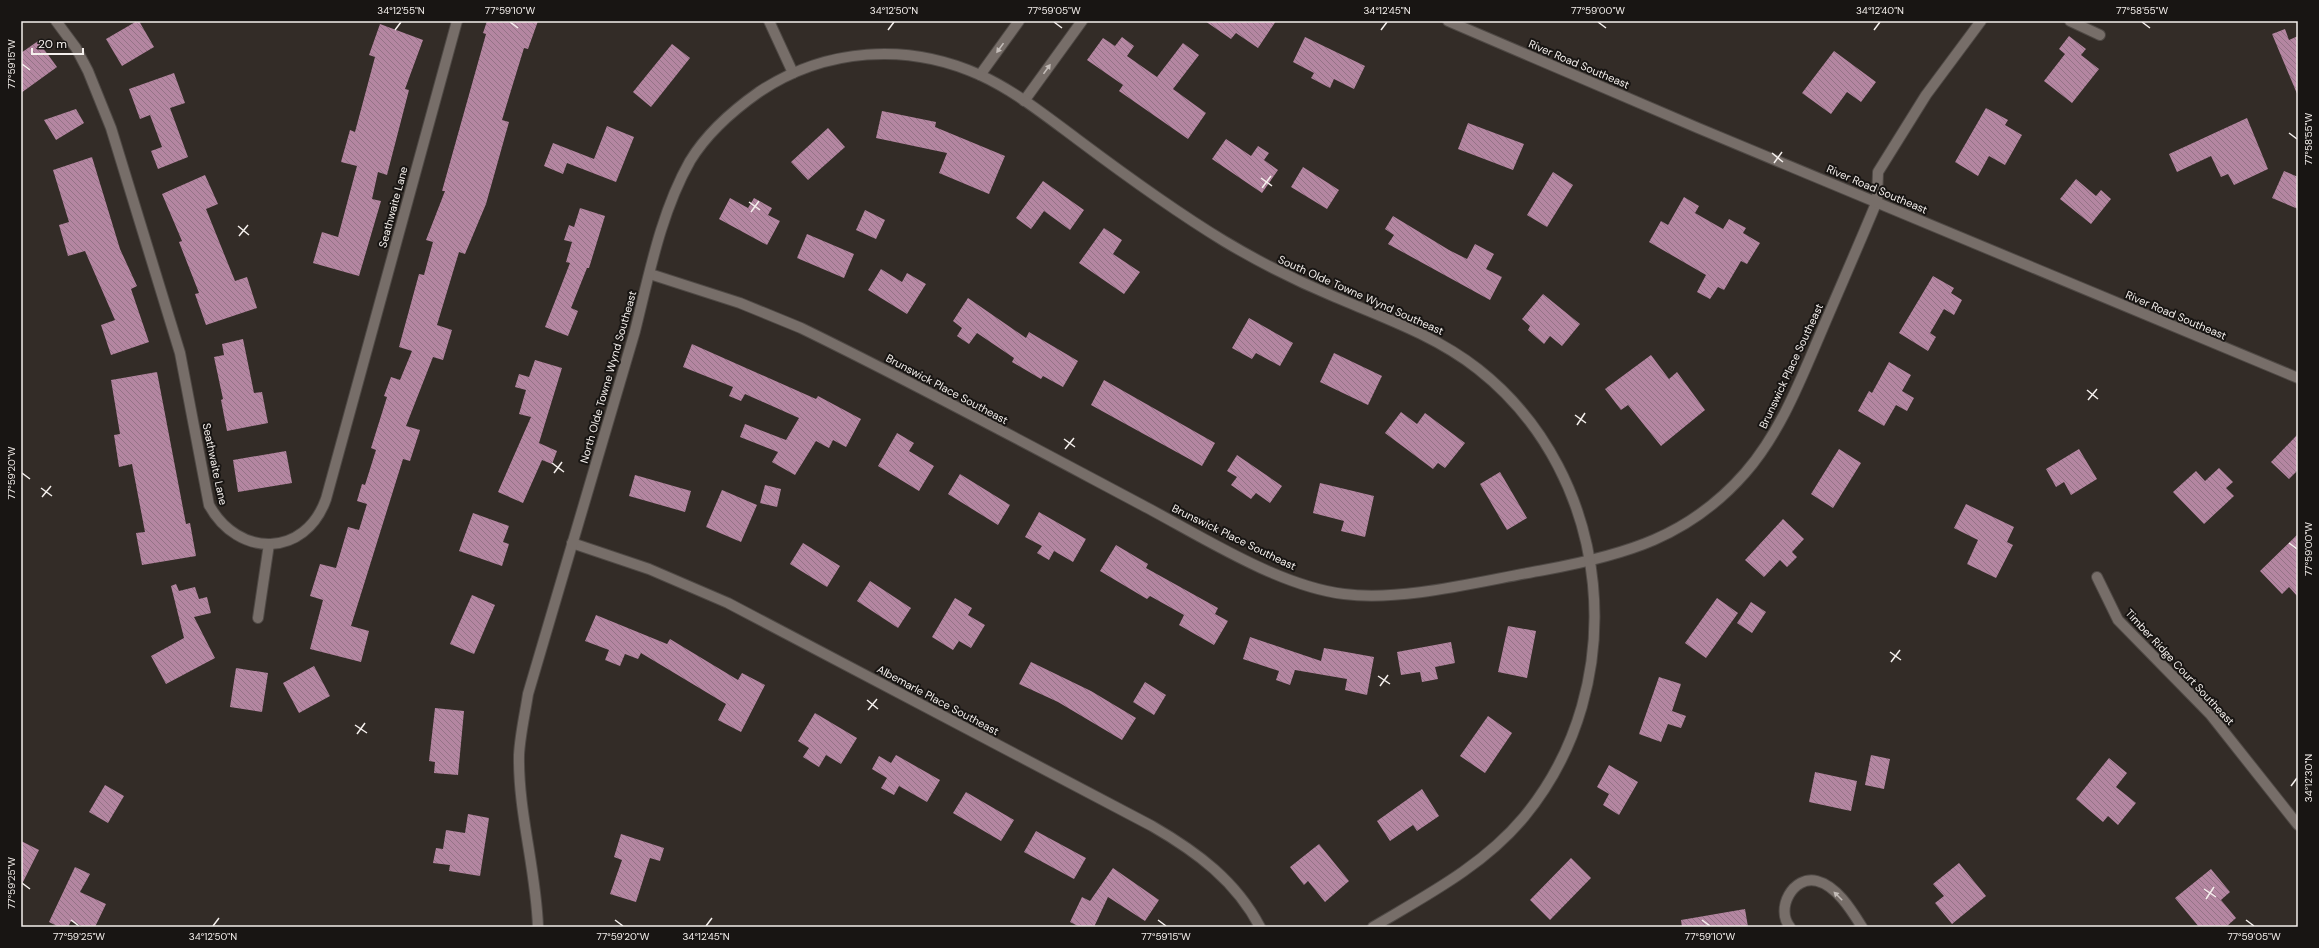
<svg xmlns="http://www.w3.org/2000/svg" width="2319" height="948" viewBox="0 0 2319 948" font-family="'DM Sans',sans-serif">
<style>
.building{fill:url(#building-back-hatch)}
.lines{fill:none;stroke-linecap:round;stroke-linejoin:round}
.street-casing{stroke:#4f4945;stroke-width:12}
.secondary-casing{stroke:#4f4945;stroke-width:12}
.street{stroke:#776e69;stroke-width:10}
.secondary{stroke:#776e69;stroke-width:10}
.oneway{fill:#c3bcb8}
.ticks{fill:none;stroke:#f5f0ed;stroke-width:1.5}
.labels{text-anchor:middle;stroke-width:4;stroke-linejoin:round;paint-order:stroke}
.street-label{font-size:11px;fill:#f5f0ed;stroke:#181513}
.neatline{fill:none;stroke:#f5f0ed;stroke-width:1.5}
.ticks-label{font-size:10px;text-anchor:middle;fill:#f5f0ed}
</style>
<defs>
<pattern id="building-back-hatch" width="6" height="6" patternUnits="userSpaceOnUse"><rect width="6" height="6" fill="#b486a1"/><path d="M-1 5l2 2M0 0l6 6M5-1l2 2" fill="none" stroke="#947386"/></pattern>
</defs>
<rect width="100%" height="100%" fill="#332c27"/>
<g class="building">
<path d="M137 21H139L154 47 122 66 106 39Z"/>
<path d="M487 21H538L528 49 524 48 502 120 509 122 486 204 465 254 459 252 437 325 452 330 443 360 433 357 406 426 420 430 410 461 403 459 351 626 369 631 361 662 310 649 323 600 310 596 320 564 336 568 348 527 359 530 367 504 357 501 362 484 365 485 376 450 371 448 387 397 384 396 391 377 400 380 412 351 399 347 419 274 424 275 433 242 426 240 445 191H442L486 34 483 33Z"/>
<path d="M1205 21H1276L1258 48 1236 33 1231 39Z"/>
<path d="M380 24 423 40 405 89 409 90 387 175 378 172 372 199 381 201 359 276 313 263 322 232 338 237 357 166 341 162 350 130 355 132 375 57 369 55Z"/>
<path d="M2285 29 2289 40 2298 36V96L2272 34Z"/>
<path d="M2069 36 2086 49 2081 55 2099 69 2072 103 2044 81 2065 54 2059 49Z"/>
<path d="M1122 37 1134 46 1127 56 1157 77 1183 43 1199 55 1173 89 1206 113 1188 139 1119 91 1123 85 1087 60 1103 38 1115 46Z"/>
<path d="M1305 37 1365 66 1354 89 1334 79 1330 88 1311 78 1314 73 1293 62Z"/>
<path d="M38 41 57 67 21 93V53Z"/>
<path d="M672 44 690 58 651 107 633 92Z"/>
<path d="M1834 51 1876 82 1861 102 1847 92 1831 114 1802 93Z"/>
<path d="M174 73 185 103 170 108 188 157 158 169 151 151 162 147 150 115 140 119 129 89Z"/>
<path d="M1986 108 2008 120 2005 125 2022 135 2005 165 1989 156 1978 176 1955 162Z"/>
<path d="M76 109 84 123 56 140 44 120Z"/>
<path d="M882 111 936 122 935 127 1005 156 989 194 939 173 947 153 876 138Z"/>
<path d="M2247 118 2268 169 2234 185 2228 174 2221 177 2211 156 2177 172 2169 154Z"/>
<path d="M1468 123 1524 144 1513 170 1458 149Z"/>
<path d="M607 126 634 137 616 182 567 163 563 174 544 166 553 143 594 159Z"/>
<path d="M828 128 845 147 808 180 791 162Z"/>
<path d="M1226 139 1251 156 1258 146 1269 153 1264 160 1278 170 1262 193 1212 159Z"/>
<path d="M92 157 120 249 137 286 131 289 149 342 111 355 101 325 115 320 85 251 68 256 59 225 69 222 53 170Z"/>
<path d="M1303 167 1339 190 1327 209 1291 187Z"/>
<path d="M2284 171 2298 177V209L2272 198Z"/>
<path d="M1553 172 1573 185 1547 227 1527 215Z"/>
<path d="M205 175 218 204 206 209 235 281 247 277 257 308 206 325 195 294 199 293 179 242 182 241 162 194Z"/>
<path d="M2076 179 2096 196 2101 190 2111 199 2091 224 2060 199Z"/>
<path d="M1043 181 1084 210 1070 230 1044 211 1031 229 1016 218Z"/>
<path d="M1684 197 1699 206 1695 213 1723 229 1729 219 1746 228 1743 233 1760 243 1747 264 1741 261 1724 290 1718 287 1710 299 1697 292 1706 275 1649 242 1661 221 1668 225Z"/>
<path d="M730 198 748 208 754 198 772 208 768 215 780 221 767 245 719 219Z"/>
<path d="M580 208 605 216 589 268H587L571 308 578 311 568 336 545 327 570 263 566 262 572 242 564 240 569 225 574 227Z"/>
<path d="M865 210 885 220 876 239 856 230Z"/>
<path d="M1393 216 1449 250 1467 259 1475 244 1494 254 1486 269 1502 277 1490 300 1388 244 1394 235 1385 229Z"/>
<path d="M1104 228 1122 240 1113 254 1140 272 1124 294 1079 263Z"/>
<path d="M807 234 854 254 844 278 797 258Z"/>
<path d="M881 269 902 282 907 273 926 284 907 314 868 290Z"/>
<path d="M1933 276 1954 288 1951 293 1962 300 1954 315 1944 309 1930 333 1936 337 1928 351 1899 333Z"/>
<path d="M1543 294 1580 324 1562 346 1550 336 1544 344 1528 330 1530 326 1522 319Z"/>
<path d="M968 298 1026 338 1029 332 1078 361 1063 387 1043 376 1041 379 1012 362 1014 358 977 333 969 344 957 336 962 328 953 321Z"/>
<path d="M1249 318 1293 343 1280 366 1256 353 1252 359 1232 348Z"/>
<path d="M243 339 254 393 262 392 268 423 227 431 221 400 223 399 214 357 224 355 222 344Z"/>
<path d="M692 344 816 399 818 396 861 419 846 447 833 440 829 448 816 441 795 475 772 462 778 452 740 437 745 424 786 440 799 418 745 394 741 401 729 396 733 387 683 367Z"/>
<path d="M1334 353 1382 376 1368 405 1320 382Z"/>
<path d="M1651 355 1669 379 1677 372 1705 410 1661 446 1628 405 1621 410 1605 389Z"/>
<path d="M535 360 562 368 539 443 557 451 552 464 542 460 523 503 498 492 531 417 519 414 526 390 515 387 519 374 529 377Z"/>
<path d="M1889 362 1911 375 1902 391 1914 398 1907 411 1896 405 1884 426 1858 411 1869 391 1872 393Z"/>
<path d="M157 372 186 524 190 523 196 556 142 565 136 533 145 532 132 464 119 467 114 435 120 434 111 380Z"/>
<path d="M1104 380 1215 443 1202 466 1091 405Z"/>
<path d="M1401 412 1417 424 1425 413 1465 443 1445 468 1438 463 1433 469 1385 433Z"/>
<path d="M897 433 914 443 909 451 934 466 919 491 878 466Z"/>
<path d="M2298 434V470L2289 479 2271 462Z"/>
<path d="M1839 449 1861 463 1833 508 1811 494Z"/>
<path d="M2079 449 2097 479 2071 495 2064 482 2056 487 2046 469Z"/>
<path d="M286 451 292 483 238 492 233 460Z"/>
<path d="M1237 455 1282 486 1270 503 1256 493 1251 499 1231 485 1237 477 1227 471Z"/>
<path d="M2219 468 2233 482 2226 488 2234 496 2204 524 2173 492 2196 471 2205 481Z"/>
<path d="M1500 472 1527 518 1507 530 1480 484Z"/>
<path d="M960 474 1010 505 998 525 948 494Z"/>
<path d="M635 475 691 491 685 512 629 496Z"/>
<path d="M1320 483 1374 496 1365 537 1341 531 1344 521 1313 513Z"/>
<path d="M765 485 781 489 777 507 760 503Z"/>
<path d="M722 490 757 505 741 542 706 527Z"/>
<path d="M1966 504 2014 527 2007 542 2013 545 1996 578 1967 564 1978 540 1954 528Z"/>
<path d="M1039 512 1086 539 1073 562 1054 551 1049 560 1037 553 1042 546 1025 537Z"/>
<path d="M473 513 509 526 503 542 509 544 502 566 459 551Z"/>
<path d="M1783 519 1804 539 1792 552 1797 557 1787 567 1780 560 1764 577 1745 560Z"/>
<path d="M2298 534V597L2289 587 2282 594 2260 571Z"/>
<path d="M803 543 840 566 827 587 790 564Z"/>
<path d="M1116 545 1148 564 1146 568 1218 608 1215 614 1228 621 1214 645 1179 625 1184 615 1150 596 1147 599 1100 571Z"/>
<path d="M870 581 911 608 898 628 857 601Z"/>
<path d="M176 584 179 591 195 587 199 599 207 597 211 613 194 617 215 658 166 684 151 656 184 638 171 586Z"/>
<path d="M472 595 495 605 474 654 450 644Z"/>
<path d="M955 598 972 608 968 615 985 625 971 648 959 641 953 650 932 637Z"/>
<path d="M1717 598 1738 613 1706 658 1685 643Z"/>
<path d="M1751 602 1766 612 1752 633 1737 623Z"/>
<path d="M596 615 667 644 670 639 738 680 742 673 765 685 741 732 718 720 726 704 641 653 638 659 625 654 620 666 605 660 609 650 585 641Z"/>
<path d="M1508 626 1536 631 1527 678 1498 672Z"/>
<path d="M1250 637 1321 661 1324 648 1374 657 1367 695 1345 690 1347 679 1295 670 1290 685 1276 680 1279 671 1243 659Z"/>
<path d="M1451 642 1455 663 1435 667 1438 679 1422 682 1420 672 1401 675 1397 652Z"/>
<path d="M1031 662 1091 691 1136 718 1122 740 1058 702 1019 684Z"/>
<path d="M314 666 330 696 299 713 283 683Z"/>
<path d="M236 668 268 673 262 712 230 707Z"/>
<path d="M1659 677 1681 684 1672 711 1686 716 1681 728 1668 724 1661 742 1639 734Z"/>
<path d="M1145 682 1166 695 1154 715 1133 702Z"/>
<path d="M435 708 464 711 458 775 434 773 435 762 429 761Z"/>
<path d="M815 713 857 738 841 764 826 755 819 767 803 757 809 748 798 741Z"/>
<path d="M1488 716 1512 733 1485 773 1460 756Z"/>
<path d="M896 755 940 780 927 802 899 786 894 795 881 788 887 778 872 769 879 756 891 763Z"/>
<path d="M1871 755 1890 759 1884 789 1865 785Z"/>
<path d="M2109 758 2127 773 2116 787 2136 803 2118 825 2108 816 2103 822 2076 799Z"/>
<path d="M1609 765 1638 782 1619 815 1603 805 1609 794 1597 787Z"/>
<path d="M1815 772 1857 781 1851 811 1809 802Z"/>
<path d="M105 785 124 796 108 823 89 812Z"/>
<path d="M1422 789 1439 816 1417 831 1413 825 1390 841 1377 821Z"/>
<path d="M966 792 1014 820 1001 841 953 813Z"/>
<path d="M468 814 489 818 480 876 449 871 450 865 433 863 436 848 443 849 446 830 465 833Z"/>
<path d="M1036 831 1086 858 1074 879 1024 852Z"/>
<path d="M621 834 664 848 660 861 650 858 636 902 610 894 622 860 614 857Z"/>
<path d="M21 841 39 850 21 886Z"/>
<path d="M1319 844 1349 881 1325 902 1308 881 1304 885 1290 867Z"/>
<path d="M1571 858 1591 878 1550 920 1530 900Z"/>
<path d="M1959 863 1986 896 1952 924 1935 903 1944 896 1933 884Z"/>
<path d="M75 867 90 874 80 892 106 904 95 927H84L71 921 68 927H59L49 922Z"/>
<path d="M1113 868 1159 900 1145 921 1108 897 1094 927H1080L1070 922 1082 897 1090 901Z"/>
<path d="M2211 869 2230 892 2221 900 2236 918 2226 927H2199L2175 898Z"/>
<path d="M1745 909 1748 927H1682L1681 920Z"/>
</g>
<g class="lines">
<g class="street-casing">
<g id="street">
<path d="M56 21 76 48 88 71 111 128 180 353 209 505C238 558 305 558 326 499L457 21"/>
<path d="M769 21 793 73"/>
<path d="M2070 21 2100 35"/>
<path d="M980 75 1019 21"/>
<path d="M1024 101 1082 21"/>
<path d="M650 274 740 303 801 328C916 384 1029 445 1142 505 1201 536 1278 586 1344 594 1403 602 1485 580 1544 570 1625 555 1689 537 1745 473 1779 434 1799 384 1819 337 1838 292 1858 247 1877 201L1878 172 1926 95 1981 21"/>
<path d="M572 543 649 569 728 603 1152 826C1197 852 1236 881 1260 927"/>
<path d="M2097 577 2118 620 2210 714 2298 825"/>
<path d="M258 618 269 544"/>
<path d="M538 927C536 869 518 812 519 755 520 735 525 714 528 694L635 331C649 275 661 212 690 161 707 133 732 111 759 92 825 48 907 42 980 75 1015 91 1046 116 1077 139 1125 175 1173 210 1224 241 1259 262 1297 281 1335 297 1385 318 1436 336 1478 369 1614 476 1633 685 1524 817 1483 866 1427 895 1373 927"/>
<path d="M1790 927C1775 909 1793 875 1817 881 1837 886 1852 911 1862 927"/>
</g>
</g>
<g class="secondary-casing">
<path id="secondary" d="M1448 21 1698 128 2298 378"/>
</g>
<use href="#street" class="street"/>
<use href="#secondary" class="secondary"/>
</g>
<defs><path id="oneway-solid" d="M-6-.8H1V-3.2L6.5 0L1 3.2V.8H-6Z"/></defs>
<g class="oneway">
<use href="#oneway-solid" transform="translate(1000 48) rotate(126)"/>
<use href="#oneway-solid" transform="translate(1047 69) rotate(-54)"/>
<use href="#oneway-solid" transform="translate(1838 896) rotate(-135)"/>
</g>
<path class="ticks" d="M510 22 518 28M1054 22 1062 28M1598 22 1606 28M2142 22 2150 28M395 30 401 22M888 30 894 22M1381 30 1387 22M1874 30 1880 22M22 64 30 70M2289 133 2297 139M1772 153 1783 162M1774 163 1782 152M1261 178 1272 186M1262 188 1271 176M749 202 760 210M751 212 759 201M238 226 249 235M239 236 248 225M2087 390 2098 399M2088 400 2097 389M1575 415 1586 423M1577 425 1585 413M1064 439 1075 447M1065 449 1074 438M552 463 564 472M22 473 30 479M554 473 562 462M41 488 52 496M42 497 51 486M2289 543 2297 549M1890 652 1901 660M1891 662 1900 650M1378 676 1390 684M1380 686 1388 675M867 700 878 709M868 710 877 699M355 725 367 733M357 734 365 723M2291 786 2297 778M22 883 30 889M2204 889 2216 897M2206 899 2214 887M71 920 79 926M615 920 623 926M1158 920 1166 926M1702 920 1710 926M2246 920 2254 926M213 926 219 918M706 926 712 918"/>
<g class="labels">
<g class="street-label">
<text transform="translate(1579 64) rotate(23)" y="4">River Road Southeast</text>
<text transform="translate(1877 189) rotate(23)" y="4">River Road Southeast</text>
<text transform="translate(393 207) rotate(-75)" y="4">Seathwaite Lane</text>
<text transform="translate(1361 295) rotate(24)" y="4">South Olde Towne Wynd Southeast</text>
<text transform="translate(2176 315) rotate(23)" y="4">River Road Southeast</text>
<text transform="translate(1791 366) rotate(-65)" y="4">Brunswick Place Southeast</text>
<text transform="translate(608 377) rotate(-74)" y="4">North Olde Towne Wynd Southeast</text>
<text transform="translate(947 389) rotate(28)" y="4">Brunswick Place Southeast</text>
<text transform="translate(215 464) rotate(78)" y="4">Seathwaite Lane</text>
<text transform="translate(1234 537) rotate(26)" y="4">Brunswick Place Southeast</text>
<text transform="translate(2180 667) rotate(47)" y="4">Timber Ridge Court Southeast</text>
<text transform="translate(938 700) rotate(28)" y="4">Albemarle Place Southeast</text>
</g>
</g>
<rect width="2319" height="948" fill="none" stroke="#181513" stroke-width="44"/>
<path d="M32 48v6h51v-6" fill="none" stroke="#f5f0ed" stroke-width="2"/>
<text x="38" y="48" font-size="12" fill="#f5f0ed" stroke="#181513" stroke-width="3" paint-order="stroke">20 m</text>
<rect x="22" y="22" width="2275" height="904" class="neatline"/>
<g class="ticks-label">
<text x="401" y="14">34°12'55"N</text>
<text x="510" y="14">77°59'10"W</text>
<text x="894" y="14">34°12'50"N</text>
<text x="1054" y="14">77°59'05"W</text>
<text x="1387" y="14">34°12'45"N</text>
<text x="1598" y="14">77°59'00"W</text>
<text x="1880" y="14">34°12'40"N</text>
<text x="2142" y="14">77°58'55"W</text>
<text transform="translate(11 64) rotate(-90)" y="4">77°59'15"W</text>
<text transform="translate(2308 139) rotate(-90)" y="4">77°58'55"W</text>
<text transform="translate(11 473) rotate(-90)" y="4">77°59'20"W</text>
<text transform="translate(2308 549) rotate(-90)" y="4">77°59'00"W</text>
<text transform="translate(2308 778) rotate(-90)" y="4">34°12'30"N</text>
<text transform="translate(11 883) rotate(-90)" y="4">77°59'25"W</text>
<text x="79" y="940">77°59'25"W</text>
<text x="213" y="940">34°12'50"N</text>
<text x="623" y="940">77°59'20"W</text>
<text x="706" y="940">34°12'45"N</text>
<text x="1166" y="940">77°59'15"W</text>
<text x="1710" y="940">77°59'10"W</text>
<text x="2254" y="940">77°59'05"W</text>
</g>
</svg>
